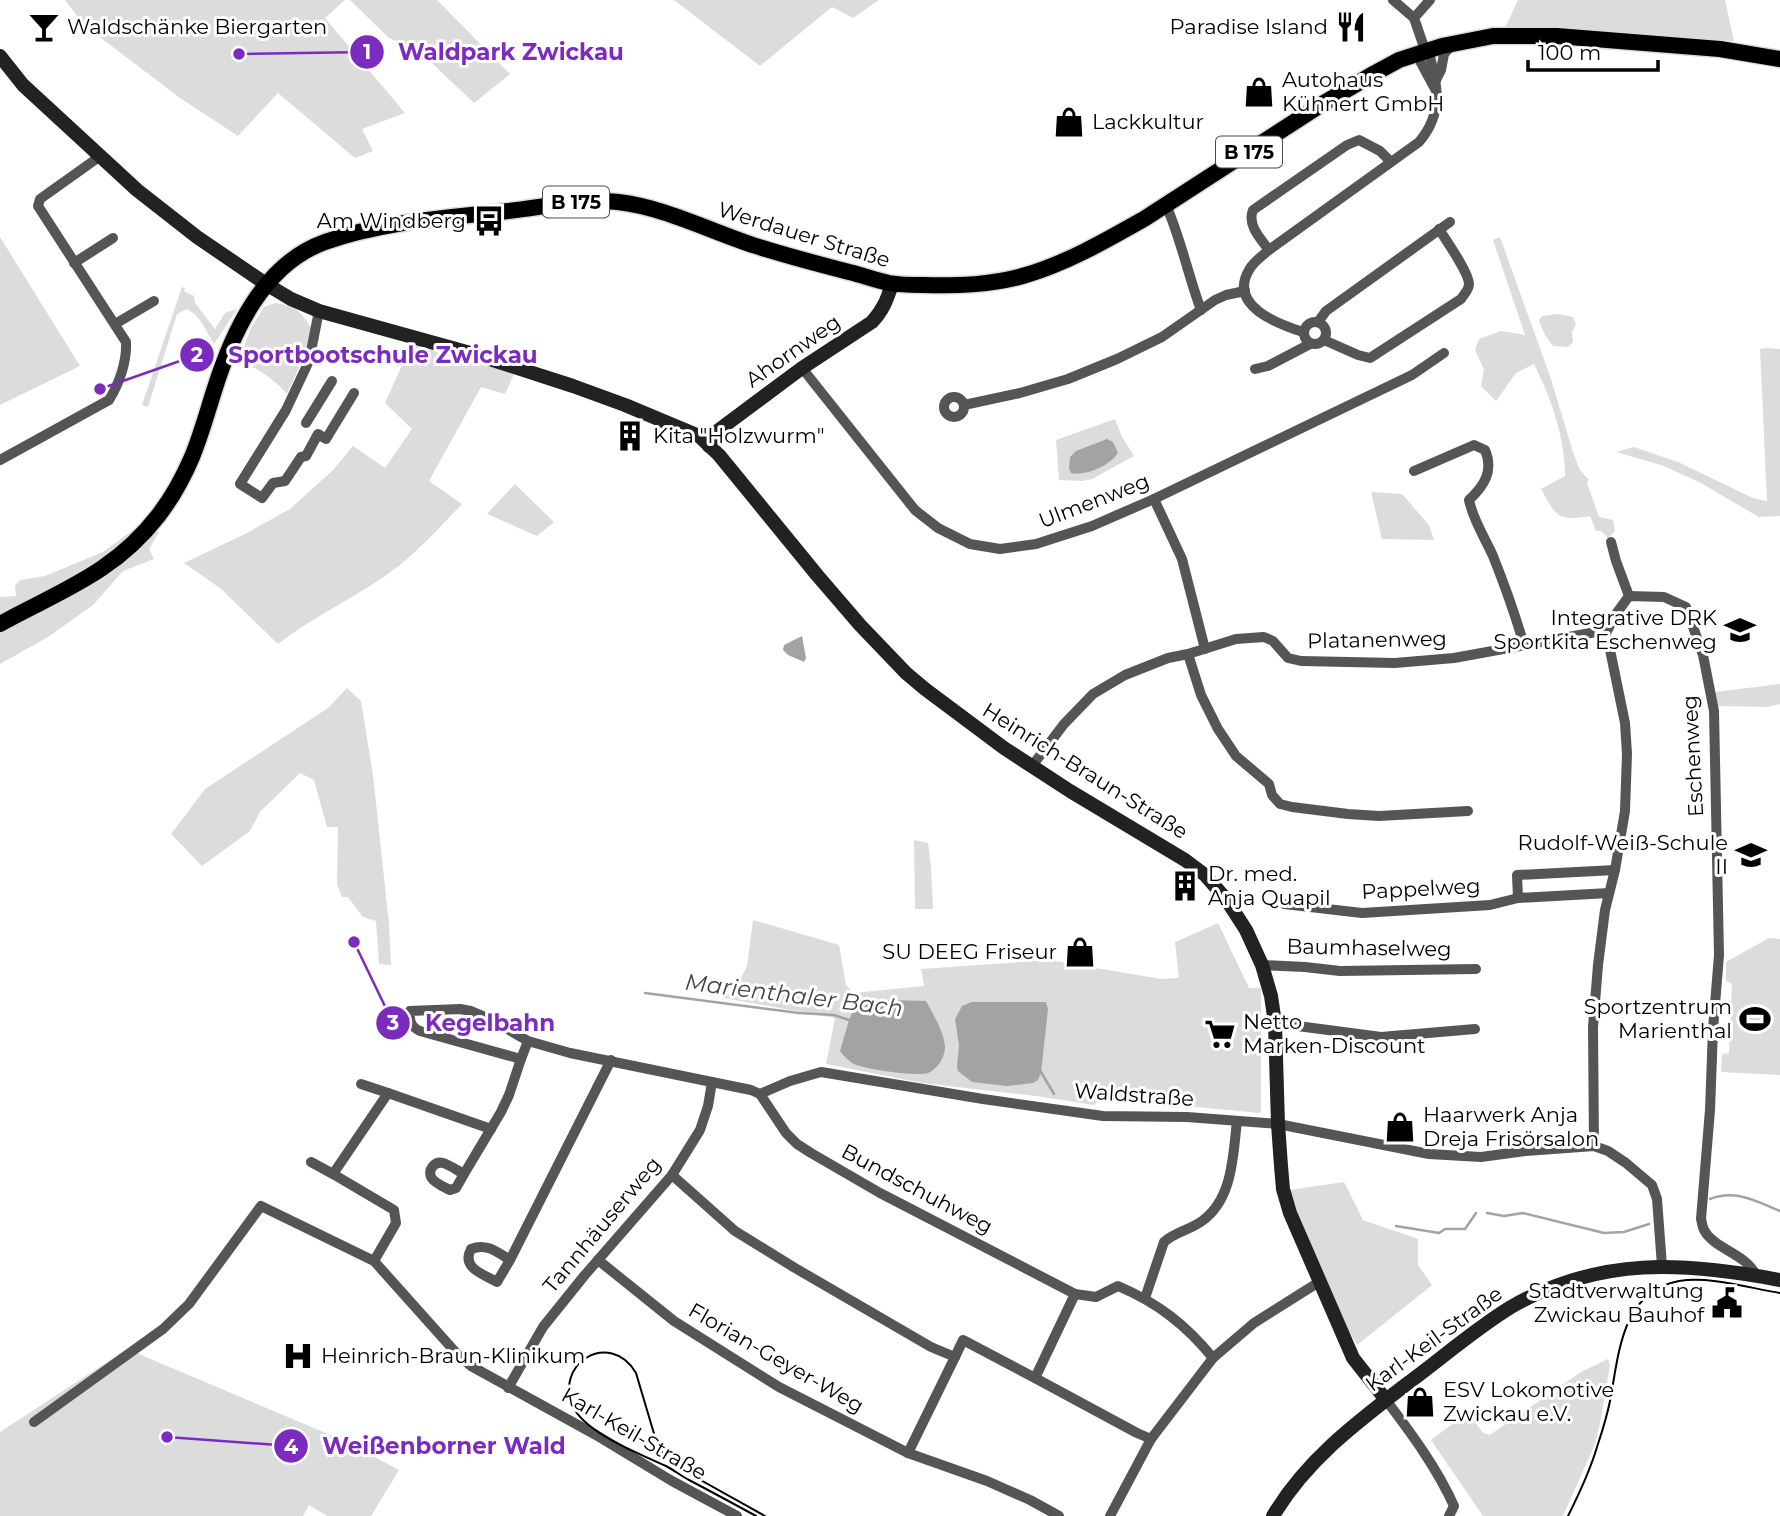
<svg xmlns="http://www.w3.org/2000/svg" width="1780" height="1516" viewBox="0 0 1780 1516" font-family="Montserrat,sans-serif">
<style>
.green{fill:#dcdcdc}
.water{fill:#a3a3a3}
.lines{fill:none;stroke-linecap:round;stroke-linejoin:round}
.stream{stroke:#a3a3a3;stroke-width:2.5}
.primary-casing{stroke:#dbdbdb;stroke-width:19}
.street{stroke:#555;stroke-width:10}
.secondary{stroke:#222;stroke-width:14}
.primary{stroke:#000;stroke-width:16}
.tram{stroke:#000;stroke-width:2}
.labels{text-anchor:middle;stroke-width:6;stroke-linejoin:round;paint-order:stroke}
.shield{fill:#fff;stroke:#4c4c4c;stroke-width:2}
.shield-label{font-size:19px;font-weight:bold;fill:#000}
.poi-label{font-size:21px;fill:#000;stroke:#fff;text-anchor:start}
.street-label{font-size:21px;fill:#000;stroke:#fff}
.water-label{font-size:23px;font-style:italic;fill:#444;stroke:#fff}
.leader{fill:none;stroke:#7b2cbf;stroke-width:2.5}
.callout-dot{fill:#7b2cbf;stroke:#fff;stroke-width:2.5}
.mark-label{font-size:21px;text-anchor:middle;font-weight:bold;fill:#fff}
.callout-label{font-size:23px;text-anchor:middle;font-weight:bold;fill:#7b2cbf;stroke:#fff;stroke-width:6;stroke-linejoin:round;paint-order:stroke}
</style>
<rect width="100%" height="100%" fill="#fff"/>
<g class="green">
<path d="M65 0H345L325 18 405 113 362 129 373 151 355 158 278 93 238 136 180 98 84 25Z"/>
<path d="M350 0H437L510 74 474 103 419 51 389 38Z"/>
<path d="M674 0H879L853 18 832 7 760 66Z"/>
<path d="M1518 0H1725L1734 41 1505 28Z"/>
<path d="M0 237 80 366 0 405Z"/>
<path d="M1500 237 1551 379 1573 452 1579 468 1585 476 1589 479 1587 483 1599 517 1613 520 1615 531 1608 538 1601 531H1596L1590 516C1557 522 1556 516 1541 489L1565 476C1565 437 1551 398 1534 364L1516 373 1496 401 1481 386 1484 370 1475 350 1479 339 1501 331 1525 335 1493 240Z"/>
<path d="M182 287 185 288 184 291 194 296 195 303 215 329 225 313 237 309 214 344C206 331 201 316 187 309L177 314 148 407 142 405Z"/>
<path d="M275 303C296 306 299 310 311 327L304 356 287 394C273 378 257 369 239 359L251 328 264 307Z"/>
<path d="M1558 314 1573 317 1576 324 1572 332 1573 342 1568 347 1553 346 1545 335 1539 321 1542 316Z"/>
<path d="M412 343 514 374 505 394 481 387 429 481 462 504C442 525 423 546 400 565 362 595 316 614 278 644L220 588 184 563 247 533 290 509 333 470 353 446 385 468 412 429 385 403Z"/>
<path d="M1767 348 1780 349V516L1759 517 1701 483 1664 466 1616 452 1634 447 1678 462 1753 498 1767 501 1760 349Z"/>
<path d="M1115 419 1122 437 1134 456 1092 479 1082 481 1059 480 1056 440Z"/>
<path d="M515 484 554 522 537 536 487 514Z"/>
<path d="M1371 492 1402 494 1429 525 1434 540 1382 539Z"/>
<path d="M144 522 159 532 149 549 154 559 123 571 93 605 48 637 0 664V597L16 596 15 586 20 580 45 576 103 552Z"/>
<path d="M1780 684V704L1767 707 1718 706 1715 692Z"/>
<path d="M347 688 361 701 373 775 389 924 391 965 379 964 376 921 363 917 348 897H342L337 884 338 827H327L314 780 300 773 260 812 250 831 202 866 171 834 205 789 328 708Z"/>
<path d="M914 840 928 843 931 867 933 909H915Z"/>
<path d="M753 920 839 945 846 985 853 993 924 986 921 969 1049 960 1161 979 1179 978 1175 942 1218 923 1249 988H1261V1111L1260 1113 1101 1098 1094 1105 1036 1096 922 1083 826 1064 835 1018 724 998 737 986 747 966Z"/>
<path d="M1769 938 1780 939V1075L1721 1072 1722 1054 1729 1053 1732 984 1726 981V962Z"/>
<path d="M1344 1182 1363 1220 1418 1239V1265L1432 1285 1357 1345C1329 1299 1306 1241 1290 1190Z"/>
<path d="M127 1349 347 1442 399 1470 371 1516H327L309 1505 303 1516H0V1432Z"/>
<path d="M1608 1359 1610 1365 1600 1424 1595 1444 1563 1516H1483L1431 1440 1468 1412 1483 1433 1490 1435 1581 1372Z"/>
</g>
<g class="water">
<path d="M1107 439 1113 442 1118 453C1109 466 1087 476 1071 473L1069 468 1070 457 1076 451Z"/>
<path d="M802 636 806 658 804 662 788 655 783 650 784 645Z"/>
<path d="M889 1000 926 1001C933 1015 944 1031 945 1047 945 1057 937 1070 928 1073 917 1077 862 1069 852 1063 848 1060 843 1055 840 1051L849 1020 857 1002Z"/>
<path d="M972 1002H1046L1048 1009 1041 1073 1038 1080 1033 1083 1007 1086 972 1082 958 1071 957 1067 959 1045 955 1019 962 1006Z"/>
</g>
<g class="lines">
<g class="stream">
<path d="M645 993 799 1013 834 1015 849 1020"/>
<path d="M1041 1072 1054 1094"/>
<path d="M1710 1199C1735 1189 1756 1201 1780 1211"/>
<path d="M1487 1213 1504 1216 1523 1213 1604 1233 1624 1232 1649 1224"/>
<path d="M1396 1226 1439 1233 1445 1229H1465L1476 1213"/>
</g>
<g class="primary-casing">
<path id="primary" d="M0 624C60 591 114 573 158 516 172 498 183 478 192 457 201 435 207 413 214 391 232 333 263 264 325 242 384 221 447 218 508 211 545 207 582 198 618 202 664 207 712 232 756 246 787 256 818 264 849 272 862 275 875 280 889 283 900 285 912 285 923 285 958 286 992 285 1026 275 1067 263 1107 240 1144 219L1319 106 1375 73 1399 60 1442 46 1493 36H1557L1720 49 1780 59"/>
</g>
<g class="street">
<path d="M1393 0 1414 18 1425 50"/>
<path d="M1414 18 1430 0"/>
<path d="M1418 53 1421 63 1435 89"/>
<path d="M1436 80 1441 70 1444 54 1454 43"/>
<path d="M1166 205C1181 239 1188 275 1201 310"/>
<path d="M1269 250C1260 238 1247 225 1253 210L1347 145 1359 140 1380 151 1391 162"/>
<path d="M74 263 113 238"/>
<path d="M319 311 309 361 286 410 240 484 262 498 273 483 285 481 301 457 306 456 318 434 326 439 354 393"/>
<circle cx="1315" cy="333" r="11"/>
<path d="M1318 322 1326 311 1450 222"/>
<path d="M115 324 154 301"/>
<path d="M1303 332C1278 324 1228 306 1249 270 1253 262 1262 256 1269 250L1419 142C1444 113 1438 84 1428 50"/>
<path d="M1324 340 1358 355 1370 358 1461 299C1464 294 1469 290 1469 284 1469 273 1446 240 1439 229"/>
<path d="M802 368 915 510 938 528 970 544 1000 549 1036 544 1092 526 1154 499 1412 375 1444 353"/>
<path d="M1255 369 1268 366 1310 344"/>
<circle cx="954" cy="407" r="10"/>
<path d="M964 405 1020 393 1068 379 1117 359 1162 337 1215 300 1226 295 1245 291"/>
<path d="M306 423 332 381"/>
<path d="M0 460 109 400C119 384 127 362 126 342L38 206 40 199 99 157"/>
<path d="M1414 471 1474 445 1485 450C1494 471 1484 486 1469 500 1473 520 1485 538 1493 556 1505 586 1515 614 1524 645"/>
<path d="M1154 499 1182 559 1205 649"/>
<path d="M1611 542 1616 561 1629 596"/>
<path d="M1188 654 1201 695 1218 729 1236 756 1269 784 1272 795 1280 804 1292 807 1348 814 1379 816 1468 811"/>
<path d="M1032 766 1064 724 1093 694 1125 675 1168 658 1188 654 1236 639 1264 637 1273 641 1288 658 1301 661 1395 663 1454 658 1596 632 1605 635"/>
<path d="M1518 898 1517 875 1615 870"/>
<path d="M1284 904 1362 913 1490 905 1518 898 1609 893"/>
<path d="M1262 965 1305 967 1340 971 1476 969"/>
<path d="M1275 1023 1381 1037 1475 1029"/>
<path d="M528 1041 521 1059 420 1031C411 1027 409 1021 410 1011L460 1009 471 1011 490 1019 528 1041 570 1053 751 1090 760 1094 790 1081 821 1072 983 1099 1103 1116 1187 1117 1278 1124 1429 1154 1481 1157 1526 1151 1594 1146 1608 1151 1626 1163 1652 1185 1657 1199 1662 1266"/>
<path d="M361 1084 388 1093"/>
<path d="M760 1094 786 1133 797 1144 811 1153 880 1193 1075 1294 1096 1297 1118 1286C1158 1303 1186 1325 1213 1358"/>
<path d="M1594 1146 1593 1027 1598 965 1605 910 1615 870 1625 811 1627 754 1625 723 1608 640 1605 635 1616 614 1629 596 1664 597 1686 607 1703 655 1714 711 1719 955 1713 1029 1710 1110 1701 1219C1702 1222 1702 1226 1704 1230 1714 1249 1745 1253 1756 1275"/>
<path d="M311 1162 333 1174"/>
<path d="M464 1174 456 1188 450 1190C444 1187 434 1183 431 1177 428 1169 435 1161 443 1163 450 1165 458 1171 464 1174L501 1112 509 1095 521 1059"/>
<path d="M672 1175 735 1231 795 1268 931 1347 955 1357 963 1340 1035 1378 1137 1433 1151 1439"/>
<path d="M510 1260C497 1252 487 1243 471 1249 461 1268 483 1274 497 1282L510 1260 611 1060"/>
<path d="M598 1260 674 1321 779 1387 908 1453 987 1481 1030 1500 1059 1516"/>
<path d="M374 1261 396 1223 394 1210 333 1174 388 1093 491 1129"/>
<path d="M1145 1298 1164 1242C1175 1232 1190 1230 1202 1221 1233 1199 1233 1155 1237 1121"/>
<path d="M1035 1378 1075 1294"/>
<path d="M508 1388 543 1327 584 1276 672 1175 700 1130 708 1106 712 1082"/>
<path d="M1386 1400C1411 1433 1437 1468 1454 1506L1449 1516"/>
<path d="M34 1422 163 1329 189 1304 261 1206 374 1261 458 1355 471 1366 596 1435 672 1481 737 1516"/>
<path d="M908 1453 955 1357"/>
<path d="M1110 1516 1151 1439 1213 1358 1254 1323 1319 1282"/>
</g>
<g class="secondary">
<path d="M0 56 23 85 137 190 197 237 266 284 291 299 319 311 474 354 573 386 625 405 699 436 719 455 817 575 860 625 906 673 925 689 1004 748 1070 791 1185 860 1205 875 1226 899 1246 930 1262 965 1271 996 1275 1023 1278 1124 1281 1166 1283 1189 1290 1213 1353 1358 1386 1400"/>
<path d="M709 446 716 432 802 368 872 322C883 310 887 300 892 284"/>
<path d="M1273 1516C1306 1460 1357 1422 1408 1383 1442 1358 1475 1329 1511 1307 1600 1256 1684 1262 1780 1280"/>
</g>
<use href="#primary" class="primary"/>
<g class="tram">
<path d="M756 1516C734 1504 712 1492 689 1480 681 1476 674 1470 666 1466 641 1455 589 1434 575 1410 550 1365 610 1328 636 1373L655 1437 662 1452 670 1461 679 1468 765 1516"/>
<path d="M1568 1516C1579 1494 1590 1471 1597 1447 1602 1432 1607 1416 1610 1401 1619 1354 1621 1292 1679 1281 1710 1276 1749 1288 1780 1293"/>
</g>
</g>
<defs>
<g id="bar-bare" transform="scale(2.415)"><path d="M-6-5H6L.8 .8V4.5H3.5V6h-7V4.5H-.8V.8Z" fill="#000" stroke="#fff" stroke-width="2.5" paint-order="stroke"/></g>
<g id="restaurant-bare" transform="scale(2.415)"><path d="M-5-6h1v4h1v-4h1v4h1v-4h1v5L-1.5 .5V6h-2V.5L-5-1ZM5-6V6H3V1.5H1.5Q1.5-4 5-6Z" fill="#000" stroke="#fff" stroke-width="2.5" paint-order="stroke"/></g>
<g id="shop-bare" transform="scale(2.415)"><path d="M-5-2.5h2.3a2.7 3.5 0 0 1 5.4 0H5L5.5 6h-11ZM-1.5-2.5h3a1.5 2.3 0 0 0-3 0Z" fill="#000" stroke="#fff" stroke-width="2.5" paint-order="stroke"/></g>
<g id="bus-bare" transform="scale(2.415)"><path d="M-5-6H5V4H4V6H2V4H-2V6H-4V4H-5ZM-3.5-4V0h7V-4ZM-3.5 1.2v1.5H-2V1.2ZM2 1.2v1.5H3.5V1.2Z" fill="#000" stroke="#fff" stroke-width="2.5" paint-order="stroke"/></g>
<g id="building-bare" transform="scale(2.415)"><path d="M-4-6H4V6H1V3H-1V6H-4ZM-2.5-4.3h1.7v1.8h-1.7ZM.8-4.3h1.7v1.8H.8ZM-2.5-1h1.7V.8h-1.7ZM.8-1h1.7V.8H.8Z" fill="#000" stroke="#fff" stroke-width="2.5" paint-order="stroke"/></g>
<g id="school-bare" transform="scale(2.415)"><path d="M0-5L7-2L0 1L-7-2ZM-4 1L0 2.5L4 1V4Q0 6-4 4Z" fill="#000" stroke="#fff" stroke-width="2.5" paint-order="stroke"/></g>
<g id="stadium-bare" transform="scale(2.415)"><path d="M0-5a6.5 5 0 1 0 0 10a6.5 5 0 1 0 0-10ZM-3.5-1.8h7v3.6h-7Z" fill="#000" stroke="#fff" stroke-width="2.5" paint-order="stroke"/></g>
<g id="supermarket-bare" transform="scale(2.415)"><path d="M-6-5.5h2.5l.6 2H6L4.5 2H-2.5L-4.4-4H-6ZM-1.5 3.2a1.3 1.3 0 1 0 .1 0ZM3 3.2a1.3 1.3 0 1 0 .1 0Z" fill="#000" stroke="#fff" stroke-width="2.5" paint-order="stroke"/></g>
<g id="civic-bare" transform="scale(2.415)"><path d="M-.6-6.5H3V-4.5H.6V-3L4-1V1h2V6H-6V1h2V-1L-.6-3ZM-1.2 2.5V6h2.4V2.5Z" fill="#000" stroke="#fff" stroke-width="2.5" paint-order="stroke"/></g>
<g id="hospital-bare" transform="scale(2.415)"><path d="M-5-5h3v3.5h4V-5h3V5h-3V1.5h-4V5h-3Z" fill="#000" stroke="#fff" stroke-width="2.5" paint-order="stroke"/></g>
</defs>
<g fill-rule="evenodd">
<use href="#bar-bare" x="44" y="27"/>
<use href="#restaurant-bare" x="1351" y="27"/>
<use href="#shop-bare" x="1259" y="92"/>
<use href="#shop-bare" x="1069" y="122"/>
<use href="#bus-bare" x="489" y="221"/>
<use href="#building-bare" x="630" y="436"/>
<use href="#school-bare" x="1740" y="630"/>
<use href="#school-bare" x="1751" y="855"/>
<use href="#building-bare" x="1185" y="886"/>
<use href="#shop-bare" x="1080" y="952"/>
<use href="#stadium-bare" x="1755" y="1019"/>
<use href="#supermarket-bare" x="1220" y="1034"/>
<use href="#shop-bare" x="1400" y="1127"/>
<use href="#civic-bare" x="1727" y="1303"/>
<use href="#hospital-bare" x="298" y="1356"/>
<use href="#shop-bare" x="1420" y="1402"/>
</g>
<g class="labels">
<g class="shield">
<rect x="1216" y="136.5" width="66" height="31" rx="5"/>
<rect x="543" y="186.5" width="66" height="31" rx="5"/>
</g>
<g class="shield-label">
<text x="1249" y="159">B 175</text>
<text x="576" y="209">B 175</text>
</g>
<g class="poi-label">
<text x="67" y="34">Waldschänke Biergarten</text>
<text x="1328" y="34" text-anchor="end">Paradise Island</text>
<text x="1282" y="87">Autohaus<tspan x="1282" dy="24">Kühnert GmbH</tspan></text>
<text x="1092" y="129">Lackkultur</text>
<text x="466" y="228" text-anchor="end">Am Windberg</text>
<text x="653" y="443">Kita "Holzwurm"</text>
<text x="1717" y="625" text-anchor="end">Integrative DRK<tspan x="1717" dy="24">Sportkita Eschenweg</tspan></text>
<text x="1728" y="850" text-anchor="end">Rudolf-Weiß-Schule<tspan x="1728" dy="24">II</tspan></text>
<text x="1208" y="881">Dr. med.<tspan x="1208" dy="24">Anja Quapil</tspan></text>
<text x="1057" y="959" text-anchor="end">SU DEEG Friseur</text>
<text x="1732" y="1014" text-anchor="end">Sportzentrum<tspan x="1732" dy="24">Marienthal</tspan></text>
<text x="1243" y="1029">Netto<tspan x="1243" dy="24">Marken-Discount</tspan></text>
<text x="1423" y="1122">Haarwerk Anja<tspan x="1423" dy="24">Dreja Frisörsalon</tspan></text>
<text x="1704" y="1298" text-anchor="end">Stadtverwaltung<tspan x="1704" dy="24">Zwickau Bauhof</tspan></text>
<text x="321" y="1363">Heinrich-Braun-Klinikum</text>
<text x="1443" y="1397">ESV Lokomotive<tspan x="1443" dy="24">Zwickau e.V.</tspan></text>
</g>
<g class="street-label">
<text transform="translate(804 235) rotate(17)" y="7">Werdauer Straße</text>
<text transform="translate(793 351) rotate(-35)" y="7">Ahornweg</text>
<text transform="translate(1094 501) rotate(-21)" y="7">Ulmenweg</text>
<text transform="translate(1377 640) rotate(-1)" y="7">Platanenweg</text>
<text transform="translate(1693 756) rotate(-93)" y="7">Eschenweg</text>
<text transform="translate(1085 771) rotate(32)" y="7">Heinrich-Braun-Straße</text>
<text transform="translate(1421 889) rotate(-3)" y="7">Pappelweg</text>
<text transform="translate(1369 948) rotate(1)" y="7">Baumhaselweg</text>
<text transform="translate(1134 1095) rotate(4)" y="7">Waldstraße</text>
<text transform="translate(917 1189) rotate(28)" y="7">Bundschuhweg</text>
<text transform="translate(602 1225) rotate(-50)" y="7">Tannhäuserweg</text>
<text transform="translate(1434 1339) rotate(-36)" y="7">Karl-Keil-Straße</text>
<text transform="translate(776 1358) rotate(30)" y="7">Florian-Geyer-Weg</text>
<text transform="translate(634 1434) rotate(30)" y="7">Karl-Keil-Straße</text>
</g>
<g class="water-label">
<text transform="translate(794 995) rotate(7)" y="8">Marienthaler Bach</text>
</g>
</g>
<path class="leader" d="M239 54L367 52M100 389L197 355M354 942L393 1023M167 1437L291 1446"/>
<g class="callout-dot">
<circle cx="239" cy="54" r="7"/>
<circle cx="100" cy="389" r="7"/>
<circle cx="354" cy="942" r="7"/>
<circle cx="167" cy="1437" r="7"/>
<circle cx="367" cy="52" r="18"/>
<circle cx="197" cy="355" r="18"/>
<circle cx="393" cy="1023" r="18"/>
<circle cx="291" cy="1446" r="18"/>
</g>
<g class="mark-label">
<text x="367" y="59">1</text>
<text x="197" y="362">2</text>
<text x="393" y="1030">3</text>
<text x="291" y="1454">4</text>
</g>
<g class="callout-label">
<text x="511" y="60">Waldpark Zwickau</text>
<text x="383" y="363">Sportbootschule Zwickau</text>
<text x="490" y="1031">Kegelbahn</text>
<text x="444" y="1454">Weißenborner Wald</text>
</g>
<path d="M1528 60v10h130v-10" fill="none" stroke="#000000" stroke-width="3.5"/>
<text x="1538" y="60" font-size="21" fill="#000000" stroke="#ffffff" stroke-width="5" paint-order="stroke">100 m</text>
</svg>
